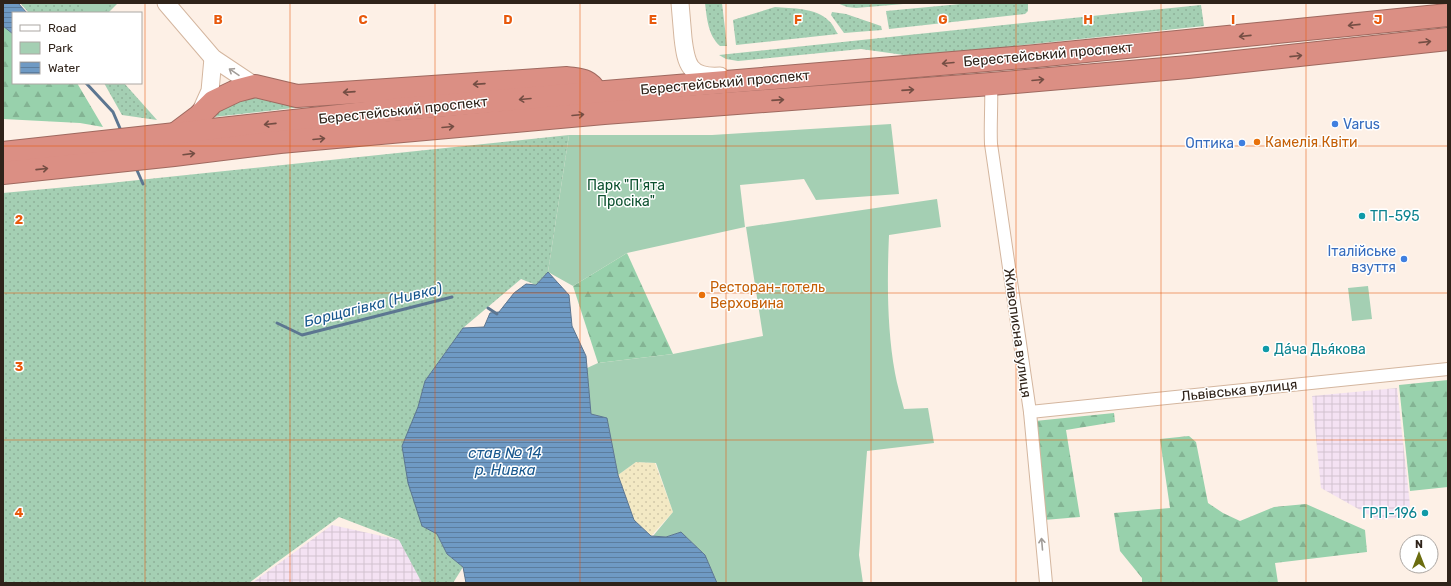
<svg xmlns="http://www.w3.org/2000/svg" width="1451" height="586" viewBox="0 0 1451 586" font-family="Rubik,sans-serif">
<style>
.industrial{fill:url(#industrial-grid)}
.grass{fill:url(#grass-dots)}
.forest{fill:url(#forest-firs)}
.sand{fill:url(#sand-dots)}
.park{fill:#a4cfb3}
.water{fill:url(#water-rules);stroke:#5c7691}
.lines{fill:none;stroke-linecap:round;stroke-linejoin:round}
.stream{stroke:#5c7691;stroke-width:3}
.street-casing{stroke:#d4b69f;stroke-width:14}
.secondary-casing{stroke:#d4b69f;stroke-width:19}
.highway-casing{stroke:#9f695f;stroke-width:24}
.street{stroke:#fff;stroke-width:12}
.secondary{stroke:#fff;stroke-width:17}
.highway{stroke:#db8f84;stroke-width:22}
.oneway{stroke:#744e44}
.oneway2{stroke:#a19c98}
.grid{fill:none;stroke:#e8590c;stroke-width:1;stroke-opacity:0.55}
.shop-dot{fill:#3f7fe0;stroke:#fff;stroke-width:1.5}
.food-dot{fill:#e8710a;stroke:#fff;stroke-width:1.5}
.culture-dot{fill:#0f9aa8;stroke:#fff;stroke-width:1.5}
.labels{text-anchor:middle;stroke-width:3;stroke-linejoin:round;paint-order:stroke}
.street-label{font-size:14px;fill:#2f231a;stroke:#fff}
.shop-label{font-size:14px;fill:#366cbe;stroke:#fff;text-anchor:end}
.food-label{font-size:14px;fill:#c56008;stroke:#fff;text-anchor:start}
.park-label{font-size:14px;fill:#0c512f;stroke:#fff}
.culture-label{font-size:14px;fill:#0d838f;stroke:#fff;text-anchor:start}
.water-label{font-size:15px;font-style:italic;fill:#1a598f;stroke:#fff}
.grid-label{font-size:13px;text-anchor:middle;font-weight:bold;fill:#e8590c;stroke:#fff;stroke-width:3;stroke-linejoin:round;paint-order:stroke}
</style>
<defs>
<pattern id="industrial-grid" width="8" height="8" patternUnits="userSpaceOnUse"><rect width="8" height="8" fill="#f4e2f3"/><path d="M0 4h8M4 0v8" fill="none" stroke="#d2c2d0"/></pattern>
<pattern id="grass-dots" width="8" height="8" patternUnits="userSpaceOnUse"><rect width="8" height="8" fill="#a4cfb3"/><path d="M2 2h.1M6 6h.1" fill="none" stroke="#8eb199" stroke-width="1.8" stroke-linecap="round"/></pattern>
<pattern id="forest-firs" width="22" height="20" patternUnits="userSpaceOnUse"><rect width="22" height="20" fill="#98d1ac"/><path d="M5 1l3.5 6h-7zM16 11l3.5 6h-7z" fill="#83b393"/></pattern>
<pattern id="sand-dots" width="8" height="8" patternUnits="userSpaceOnUse"><rect width="8" height="8" fill="#f3e9c4"/><path d="M2 2h.1M6 6h.1" fill="none" stroke="#d1c8a8" stroke-width="1.8" stroke-linecap="round"/></pattern>
<pattern id="water-rules" width="6" height="5" patternUnits="userSpaceOnUse"><rect width="6" height="5" fill="#6f9ac4"/><path d="M0 2.5h6" fill="none" stroke="#5c7d9e"/></pattern>
</defs>
<rect width="100%" height="100%" fill="#fdf0e6"/>
<g class="industrial">
<path d="M1397 388 1410 505 1403 517 1378 520 1321 488 1312 396Z"/>
<path d="M332 525 400 540 422 583H252Z"/>
</g>
<g class="grass">
<path d="M20 3H118L108 13H29Z"/>
<path d="M705 3H722L727 46H720C708 35 707 19 705 3Z"/>
<path d="M837 3H915L856 8 847 7Z"/>
<path d="M971 3H1028V11L1025 14 889 29 886 11Z"/>
<path d="M1201 5 1204 26 920 56 904 55 861 49 738 61 726 59 719 55 1033 22Z"/>
<path d="M775 7C792 9 816 7 829 21 833 24 835 30 838 34L736 45 733 20Z"/>
<path d="M832 12 846 14 881 26 882 30 844 33 831 15Z"/>
<path d="M104 83H124L157 120 122 115Z"/>
<path d="M245 95 355 101 214 117 218 110Z"/>
<path d="M569 135 548 272 536 285 521 279 463 328 425 381 418 407 422 526 437 534 447 554 463 567 453 583H422L399 540 339 517 273 565 249 583H3V193L110 183Z"/>
</g>
<g class="forest">
<path d="M3 26 13 34V83H77L103 127 80 123 3 119Z"/>
<path d="M627 253 673 354 598 363 573 286Z"/>
<path d="M1448 380V487L1410 491 1399 385Z"/>
<path d="M1114 413 1115 422 1066 430 1080 517 1044 520 1035 421Z"/>
<path d="M1189 436 1196 442 1208 503 1223 513 1240 521 1274 507 1306 504 1365 530 1367 552 1275 563 1278 583H1142V578L1120 551 1114 513 1170 508 1160 439Z"/>
</g>
<path class="sand" d="M636 462 655 463 673 512 651 536 634 520 618 475Z"/>
<g class="park">
<path d="M77 3H106L109 7 103 13H86Z"/>
<path d="M891 124 899 194 816 200 804 179 740 185 745 227 627 253 573 286 548 272 569 135H712Z"/>
<path d="M937 199 941 227 889 235C887 281 887 328 895 373 897 385 901 397 904 409L928 408 934 443 867 451 859 555 863 583H717L705 555 681 532 666 537 653 536 673 512 656 463 636 462 618 475 607 418 591 414 587 368 598 363 673 354 763 336 746 227Z"/>
<path d="M1368 286 1372 319 1352 321 1348 288Z"/>
</g>
<g class="water">
<path d="M3 3H18L27 13H13V34L3 26Z"/>
<path d="M548 272 569 295 572 326 586 356 591 414 607 418 618 475 634 520 651 536 666 537 681 532 705 555 717 583H466L463 567 447 554 437 534 422 526 408 483 402 446 418 407 425 381 463 328 484 327 490 313 499 312 514 293 526 284 536 285Z"/>
</g>
<g class="lines">
<g class="stream">
<path d="M86 83 113 112 122 133"/>
<path d="M136 168 143 184"/>
<path d="M488 308 497 314"/>
<path d="M277 323 302 335 452 297"/>
</g>
<g class="street-casing">
<g id="street">
<path d="M991 84C992 105 990 124 991 144L1030 412 1046 583"/>
<path d="M1030 412 1448 369"/>
</g>
</g>
<g class="secondary-casing">
<g id="secondary">
<path d="M166 3 213 58 255 86"/>
<path d="M680 3C681 15 682 26 683 38 686 64 689 78 720 76"/>
<path d="M201 111 210 91 213 58"/>
</g>
</g>
<g class="highway-casing">
<g id="highway">
<path d="M175 134 199 116 213 102 236 91 255 86 297 96 567 78C580 80 589 79 596 92"/>
<path d="M3 153 402 109 1036 56 1448 15"/>
<path d="M3 173 174 155 280 142 604 113 991 84 1188 67 1448 39"/>
</g>
</g>
<use href="#street" class="street"/>
<use href="#secondary" class="secondary"/>
<use href="#highway" class="highway"/>
</g>
<defs><path id="oneway-shaft" d="M-6 0H5M1.5-3L5.5 0L1.5 3" fill="none" stroke-width="1.6" stroke-linecap="round" stroke-linejoin="round"/></defs>
<g class="oneway">
<use href="#oneway-shaft" transform="translate(1354 25) rotate(174)"/>
<use href="#oneway-shaft" transform="translate(1245 36) rotate(174)"/>
<use href="#oneway-shaft" transform="translate(1425 42) rotate(-6)"/>
<use href="#oneway-shaft" transform="translate(1296 56) rotate(-6)"/>
<use href="#oneway-shaft" transform="translate(948 63) rotate(175)"/>
<use href="#oneway-shaft" transform="translate(1038 80) rotate(-5)"/>
<use href="#oneway-shaft" transform="translate(479 84) rotate(176)"/>
<use href="#oneway-shaft" transform="translate(908 90) rotate(-4)"/>
<use href="#oneway-shaft" transform="translate(349 92) rotate(176)"/>
<use href="#oneway-shaft" transform="translate(525 99) rotate(175)"/>
<use href="#oneway-shaft" transform="translate(778 100) rotate(-4)"/>
<use href="#oneway-shaft" transform="translate(578 115) rotate(-5)"/>
<use href="#oneway-shaft" transform="translate(270 124) rotate(174)"/>
<use href="#oneway-shaft" transform="translate(448 127) rotate(-5)"/>
<use href="#oneway-shaft" transform="translate(319 139) rotate(-5)"/>
<use href="#oneway-shaft" transform="translate(189 154) rotate(-7)"/>
<use href="#oneway-shaft" transform="translate(42 169) rotate(-6)"/>
</g>
<g class="oneway2">
<use href="#oneway-shaft" transform="translate(234 72) rotate(-146)"/>
<use href="#oneway-shaft" transform="translate(1042 544) rotate(-95)"/>
</g>
<path class="grid" d="M145 3V583M290 3V583M435 3V583M580 3V583M726 3V583M871 3V583M1016 3V583M1161 3V583M1306 3V583M3 146H1448M3 293H1448M3 440H1448"/>
<g class="shop-dot">
<circle cx="1335" cy="124" r="4"/>
<circle cx="1242" cy="143" r="4"/>
<circle cx="1404" cy="259" r="4"/>
</g>
<g class="food-dot">
<circle cx="1257" cy="142" r="4"/>
<circle cx="702" cy="295" r="4"/>
</g>
<g class="culture-dot">
<circle cx="1362" cy="216" r="4"/>
<circle cx="1266" cy="349" r="4"/>
<circle cx="1425" cy="513" r="4"/>
</g>
<g class="labels">
<g class="street-label">
<text transform="translate(1048 54) rotate(-5)" y="5">Берестейський проспект</text>
<text transform="translate(725 82) rotate(-5)" y="5">Берестейський проспект</text>
<text transform="translate(403 110) rotate(-6)" y="5">Берестейський проспект</text>
<text transform="translate(1018 333) rotate(82)" y="5">Живописна вулиця</text>
<text transform="translate(1239 390) rotate(-6)" y="5">Львівська вулиця</text>
</g>
<g class="shop-label">
<text x="1343" y="129" text-anchor="start">Varus</text>
<text x="1234" y="148">Оптика</text>
<text x="1396" y="256">Італійське<tspan x="1396" dy="16">взуття</tspan></text>
</g>
<g class="food-label">
<text x="1265" y="147">Камелія Квіти</text>
<text x="710" y="292">Ресторан-готель<tspan x="710" dy="16">Верховина</tspan></text>
</g>
<g class="park-label">
<text x="626" y="190">Парк "П'ята<tspan x="626" dy="16">Просіка"</tspan></text>
</g>
<g class="culture-label">
<text x="1370" y="221">ТП-595</text>
<text x="1274" y="354">Да́ча Дья́кова</text>
<text x="1417" y="518" text-anchor="end">ГРП-196</text>
</g>
<g class="water-label">
<text transform="translate(373 305) rotate(-14)" y="5">Борщагівка (Нивка)</text>
<text x="505" y="458">став № 14<tspan x="505" dy="17">р. Нивка</tspan></text>
</g>
</g>
<g class="grid-label">
<text x="218" y="24">B</text>
<text x="363" y="24">C</text>
<text x="508" y="24">D</text>
<text x="653" y="24">E</text>
<text x="798" y="24">F</text>
<text x="943" y="24">G</text>
<text x="1088" y="24">H</text>
<text x="1233" y="24">I</text>
<text x="1378" y="24">J</text>
<text x="19" y="224">2</text>
<text x="19" y="371">3</text>
<text x="19" y="517">4</text>
</g>
<rect width="1451" height="586" fill="none" stroke="#2f231a" stroke-width="8"/>
<rect x="12" y="12" width="130" height="72" fill="#ffffff" stroke="#aca7a3"/>
<rect x="20" y="25" width="20" height="6" fill="#ffffff" stroke="#aca7a3"/>
<text x="48" y="32" font-size="12" fill="#2f231a">Road</text>
<rect x="20" y="42" width="20" height="12" fill="#a4cfb3" stroke="#aca7a3"/>
<text x="48" y="52" font-size="12" fill="#2f231a">Park</text>
<rect x="20" y="62" width="20" height="12" fill="url(#water-rules)" stroke="#aca7a3"/>
<text x="48" y="72" font-size="12" fill="#2f231a">Water</text>
<g transform="translate(1419 554)"><circle r="19" fill="#ffffff" stroke="#aca7a3"/>
<path d="M0-3L7 15L0 10L-7 15Z" fill="#6b6d0f"/>
<text y="-6" font-size="11" font-weight="bold" text-anchor="middle" fill="#2f231a">N</text>
</g>
</svg>
